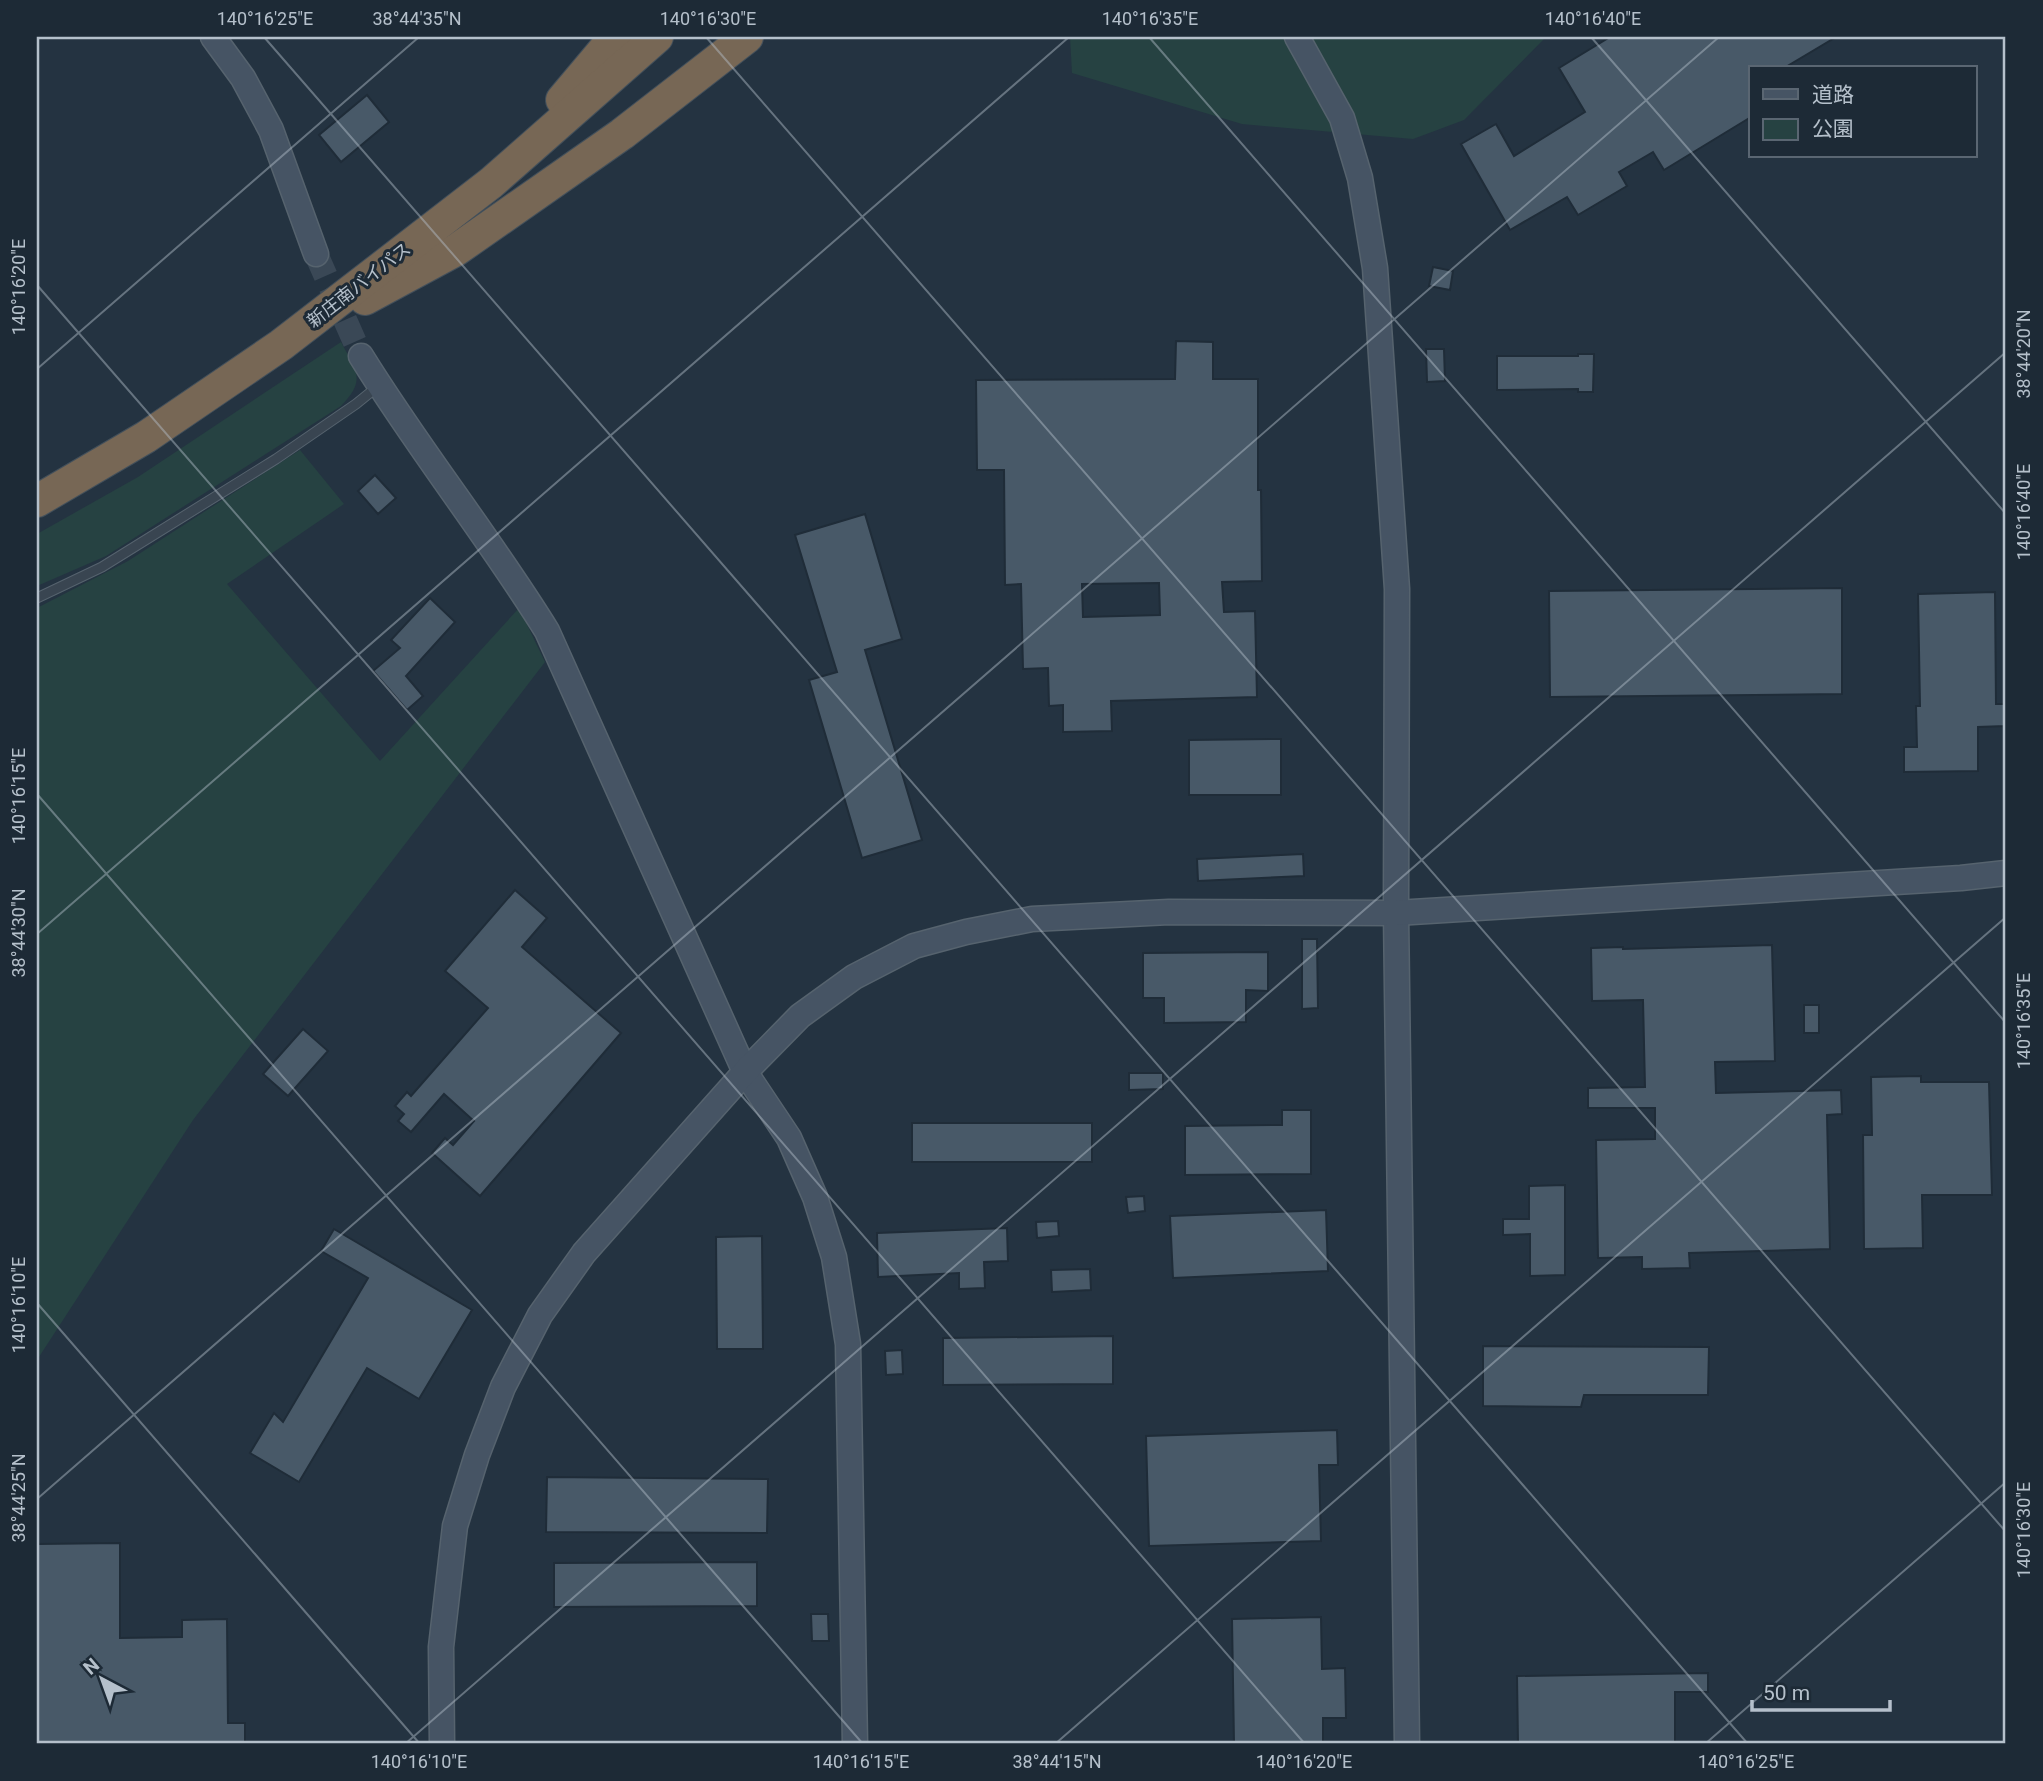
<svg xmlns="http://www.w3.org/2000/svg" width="2043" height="1781" viewBox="0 0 2043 1781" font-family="Roboto,'Noto Sans JP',sans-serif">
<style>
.green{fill:#264242}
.building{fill:#485968;stroke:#1f2c38;stroke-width:2;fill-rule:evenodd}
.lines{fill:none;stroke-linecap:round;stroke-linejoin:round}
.secondary-tunnel{stroke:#3a4856;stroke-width:24;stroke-dasharray:24 12;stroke-linecap:butt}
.lane-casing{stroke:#56636e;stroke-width:11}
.secondary-casing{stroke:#56636e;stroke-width:27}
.highway-casing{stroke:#43505b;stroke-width:34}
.lane{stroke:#394551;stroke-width:9}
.secondary{stroke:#465464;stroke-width:24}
.highway{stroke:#776755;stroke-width:32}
.ticks{fill:none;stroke:#b5c0cb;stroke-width:2;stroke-opacity:0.45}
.labels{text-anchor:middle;stroke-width:6;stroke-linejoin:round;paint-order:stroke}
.street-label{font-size:18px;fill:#b5c0cb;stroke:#1d2a36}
.neatline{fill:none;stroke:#b5c0cb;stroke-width:2.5}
.ticks-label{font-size:18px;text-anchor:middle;fill:#b5c0cb}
</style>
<rect width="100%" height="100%" fill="#243341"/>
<g class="green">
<path d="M1070 37H1546L1464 120 1413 139 1242 124 1072 73Z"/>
<path d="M341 342C356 371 367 379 341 406L106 556 37 586V534L138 477Z"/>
<path d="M300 450 344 504 227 584 380 761 519 608 545 662 193 1120 37 1360V608L128 561Z"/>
</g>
<g class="building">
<path d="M1610 37H1836L1784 68H1751V117L1664 170 1653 152 1619 172 1627 186 1578 215 1567 197 1510 230 1461 144 1496 124 1514 156 1585 112 1559 68Z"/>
<path d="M367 95 389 122 341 162 319 135Z"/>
<path d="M1433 267 1453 271 1450 290 1429 286Z"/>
<path d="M1176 341 1213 342V379H1258V490H1261L1262 581 1222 582 1224 612 1255 611 1257 697 1111 701 1112 731 1063 732V705L1049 706 1048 668 1023 669 1021 584 1005 585 1004 470H977L976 380 1175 379ZM1159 583 1160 615 1083 617 1082 584Z"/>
<path d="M1426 349H1444L1445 381 1427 382Z"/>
<path d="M1578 354H1594L1593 392H1578V389L1497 390V356H1578Z"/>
<path d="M375 475 396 498 378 514 358 491Z"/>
<path d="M865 514 902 639 865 650 922 840 862 858 809 680 837 672 795 535Z"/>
<path d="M1842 588V694L1550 697 1549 591Z"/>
<path d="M1995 592 1996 704H2006V726L1978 727V771L1904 772V747H1917L1916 706H1920L1918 594Z"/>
<path d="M430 598 455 622 406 676 423 696 407 710 373 671 400 648 391 640Z"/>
<path d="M1281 739V795H1189V740Z"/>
<path d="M1303 854 1304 876 1198 881 1197 859Z"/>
<path d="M515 890 547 918 522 947 621 1033 480 1196 432 1153 445 1138 453 1145 474 1121 444 1094 411 1132 398 1121 404 1114 395 1106 407 1092 411 1096 488 1008 445 971Z"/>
<path d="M1302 939H1317L1318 1008 1302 1009Z"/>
<path d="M1772 945 1775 1061 1715 1062 1716 1093 1841 1090 1842 1114 1827 1115 1830 1249 1689 1253 1690 1268 1642 1269V1257L1598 1258 1596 1140 1655 1139V1108H1588V1088L1645 1087 1643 1000 1592 1001 1591 948 1623 947V949Z"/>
<path d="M1268 952V991L1246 990V1022L1164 1023V998H1143V953Z"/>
<rect x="1804" y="1005" width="15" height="28"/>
<path d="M303 1029 328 1051 288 1096 263 1074Z"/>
<path d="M1129 1073H1163V1089L1129 1090Z"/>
<path d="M1921 1076V1082H1989L1992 1195H1922L1923 1248 1864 1249 1863 1135H1872L1871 1077Z"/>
<path d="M1282 1110H1311V1174L1185 1175V1126L1282 1125Z"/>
<rect x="912" y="1123" width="180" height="39"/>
<path d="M1565 1185V1275L1530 1276V1234L1503 1235V1219H1529V1186Z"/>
<path d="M1144 1196 1145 1211 1128 1213 1126 1197Z"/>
<path d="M1326 1210 1328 1271 1173 1278 1170 1216Z"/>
<path d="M1058 1221 1059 1236 1037 1238 1036 1222Z"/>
<path d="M1007 1228 1008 1261 984 1262 985 1288 959 1289V1273L878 1277 877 1233Z"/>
<path d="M334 1229 472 1310 419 1399 367 1368 299 1482 250 1453 274 1413 283 1422 368 1278 321 1251Z"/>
<path d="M762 1236 763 1349H717L716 1237Z"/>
<path d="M1090 1269 1091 1290 1052 1292 1051 1270Z"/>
<path d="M1113 1336V1384L943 1385V1338Z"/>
<path d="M1483 1346 1709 1347 1708 1395H1584L1581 1407 1483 1406Z"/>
<path d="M902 1350 903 1374 886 1375 885 1351Z"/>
<path d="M1337 1430 1338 1465H1319L1321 1541 1149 1546 1146 1436Z"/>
<path d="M547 1477 768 1479 767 1533 546 1532Z"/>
<path d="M120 1543V1638L182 1637V1620L227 1619 228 1723H245V1744H37V1544Z"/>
<path d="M757 1562V1606L554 1607V1563Z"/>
<path d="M811 1614H828L829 1641H812Z"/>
<path d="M1321 1617 1322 1669 1345 1668 1346 1718H1323V1744H1234L1232 1619Z"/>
<path d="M1708 1673V1692H1675V1744H1518L1517 1676Z"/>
</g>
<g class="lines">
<path class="secondary-tunnel" d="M316 254 361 356"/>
<g class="lane-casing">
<path id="lane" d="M37 598 102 567 276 459 356 404 377 387"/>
</g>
<g class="secondary-casing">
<g id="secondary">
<path d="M213 37 243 78 271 130 316 254"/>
<path d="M1297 37 1342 118 1360 178 1375 268 1397 589 1396 913 1407 1744"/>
<path d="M361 356C419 450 489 537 547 631L745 1072 789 1138 815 1197 834 1257 848 1344 855 1744"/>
<path d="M442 1744 441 1647 455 1526 477 1455 503 1387 540 1315 584 1253 745 1072 800 1016 854 977 914 946 966 932 1032 919 1169 912 1396 913 1961 878 2006 873"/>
</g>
</g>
<g class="highway-casing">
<g id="highway">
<path d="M562 100 615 37"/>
<path d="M365 299 456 250 622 134 747 37"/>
<path d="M37 501 146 437 281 345 491 183 657 37"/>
</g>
</g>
<use href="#lane" class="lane"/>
<use href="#secondary" class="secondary"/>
<use href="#highway" class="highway"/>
</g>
<path class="ticks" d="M264 37 1748 1744M706 37 2006 1532M1149 37 2006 1023M1591 37 2006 514M37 285 1305 1744M37 369 419 37M37 794 863 1744M37 934 1069 37M37 1303 420 1744M37 1499 1719 37M405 1744 2006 352M1055 1744 2006 917M1705 1744 2006 1482"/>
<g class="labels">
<g class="street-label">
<text transform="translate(359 285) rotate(-38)" y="6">新庄南バイパス</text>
</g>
</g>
<rect width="2043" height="1781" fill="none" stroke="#1d2a36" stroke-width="77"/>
<rect x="1749" y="66" width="228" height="91" fill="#1d2a36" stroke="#5a6672" stroke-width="2"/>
<rect x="1763" y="89" width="35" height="10" fill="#465464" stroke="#5a6672" stroke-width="2"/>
<text x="1812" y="102" font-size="21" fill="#b5c0cb">道路</text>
<rect x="1763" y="119" width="35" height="21" fill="#264242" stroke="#5a6672" stroke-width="2"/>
<text x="1812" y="136" font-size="21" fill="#b5c0cb">公園</text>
<g transform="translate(102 1679) rotate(319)" stroke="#1d2a36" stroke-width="5" paint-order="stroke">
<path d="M0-5L12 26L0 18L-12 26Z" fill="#b5c0cb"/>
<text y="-10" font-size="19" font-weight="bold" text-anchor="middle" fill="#b5c0cb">N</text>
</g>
<path d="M1752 1700v10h138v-10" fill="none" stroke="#b5c0cb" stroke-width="3.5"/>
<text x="1763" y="1700" font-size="21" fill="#b5c0cb" stroke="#1d2a36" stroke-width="5" paint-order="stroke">50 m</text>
<rect x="38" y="38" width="1966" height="1704" class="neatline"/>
<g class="ticks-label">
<text x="265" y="25">140°16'25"E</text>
<text x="417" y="25">38°44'35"N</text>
<text x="708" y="25">140°16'30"E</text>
<text x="1150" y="25">140°16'35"E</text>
<text x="1593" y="25">140°16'40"E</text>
<text transform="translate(19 287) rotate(-90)" y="6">140°16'20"E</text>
<text transform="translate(2024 354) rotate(-90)" y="6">38°44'20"N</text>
<text transform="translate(2024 512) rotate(-90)" y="6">140°16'40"E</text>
<text transform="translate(19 796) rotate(-90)" y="6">140°16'15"E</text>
<text transform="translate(19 933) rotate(-90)" y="6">38°44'30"N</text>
<text transform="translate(2024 1021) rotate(-90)" y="6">140°16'35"E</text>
<text transform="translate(19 1305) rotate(-90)" y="6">140°16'10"E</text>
<text transform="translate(19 1498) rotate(-90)" y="6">38°44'25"N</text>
<text transform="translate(2024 1530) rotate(-90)" y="6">140°16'30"E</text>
<text x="419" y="1768">140°16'10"E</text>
<text x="861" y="1768">140°16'15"E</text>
<text x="1057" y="1768">38°44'15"N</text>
<text x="1304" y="1768">140°16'20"E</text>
<text x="1746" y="1768">140°16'25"E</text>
</g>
</svg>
